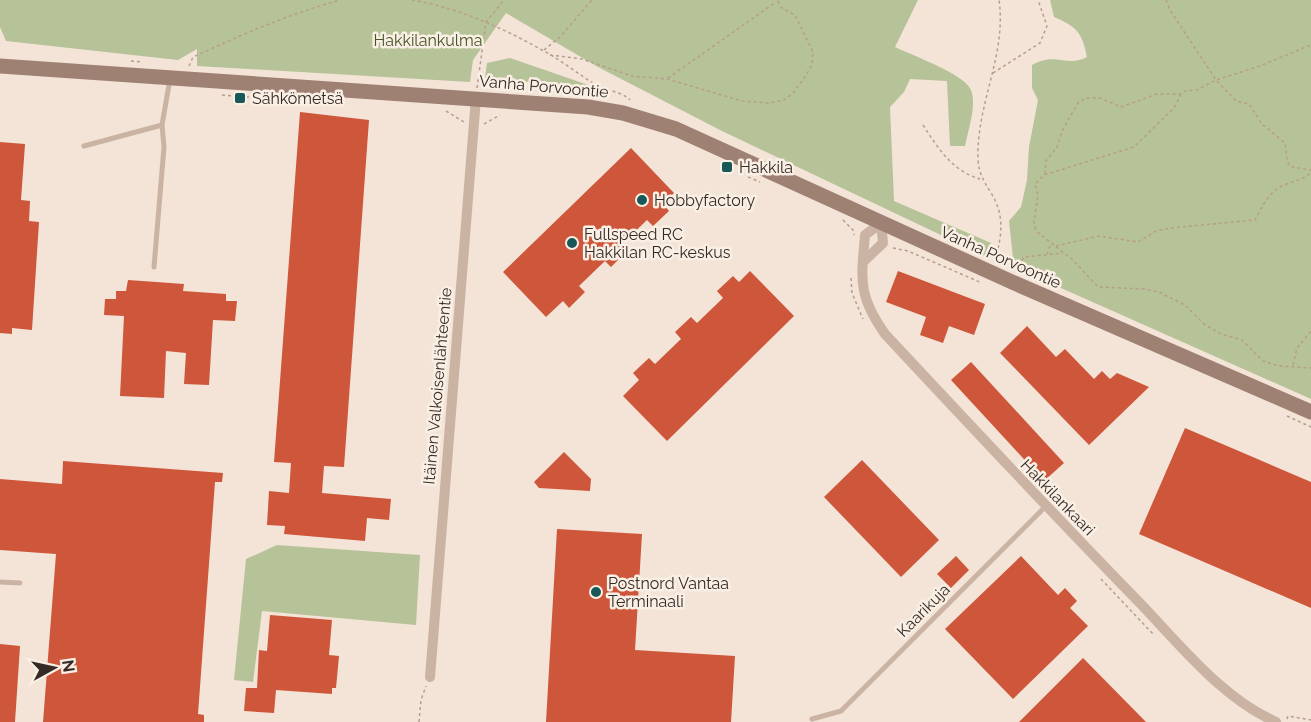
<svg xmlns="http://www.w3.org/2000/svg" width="1311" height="722" viewBox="0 0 1311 722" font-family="Raleway,sans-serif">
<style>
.green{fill:#b6c297}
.building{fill:#ce563a}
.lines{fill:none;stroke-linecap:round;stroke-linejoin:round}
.path{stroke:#b79d8d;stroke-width:1.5;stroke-dasharray:3 3;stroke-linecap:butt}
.service{stroke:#cbb3a3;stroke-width:5}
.minor{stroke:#cbb3a3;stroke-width:10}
.secondary{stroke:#9f8174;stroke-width:15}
.poi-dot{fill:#185859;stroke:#faefe4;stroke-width:2}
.labels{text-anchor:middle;stroke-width:5;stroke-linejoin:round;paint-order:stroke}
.park-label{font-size:16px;fill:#475528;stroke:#faefe4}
.street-label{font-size:16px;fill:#352a25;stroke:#faefe4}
.poi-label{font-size:16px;fill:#352a25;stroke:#faefe4;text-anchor:start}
</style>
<rect width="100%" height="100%" fill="#f3e4d7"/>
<g class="green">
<path d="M0 0H918L895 47C911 55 965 74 971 90 977 106 968 130 965 146H950L947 81 910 79 904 92 890 107 894 201 991 243 985 256 720 130 598 67 506 13 473 60 470 82 197 66V49L178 60 6 41 0 27Z"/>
<path d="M1050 0H1311V399L1014 267 1009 221 1021 207 1027 180 1029 147 1038 100 1032 88V65C1057 51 1066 68 1087 57 1082 32 1077 27 1054 17Z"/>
<path d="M510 58 597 88 485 78 487 63Z"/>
<path d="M277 545 420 555 416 625 262 611 253 682 234 680 246 559Z"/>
</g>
<g class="building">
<path d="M300 112 369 120 344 467 324 466 322 493 391 499 389 520 367 518 365 541 284 534 285 526 267 525 269 491 289 493 291 463 274 462Z"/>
<path d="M0 142 25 144 21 200 30 201 29 221 39 222 32 330 12 328V334L0 333Z"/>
<path d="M631 148 674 193 663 204 669 211 653 226 647 220 621 245 627 251 611 267 605 261 579 286 585 292 569 308 563 301 546 317 503 272Z"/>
<path d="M750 271 794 316 667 441 623 396 639 380 633 373 649 358 655 364 681 339 675 332 691 317 697 323 723 298 717 291 733 276 739 282Z"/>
<path d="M898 271 985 304 974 335 949 326 943 343 920 335 926 317 886 302Z"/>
<path d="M128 280 184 284 183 291 226 294V301H237L235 321 213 320 209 385 184 384 186 353 166 351 164 398 120 396 124 316 104 315 105 299H116V291H126Z"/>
<path d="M1027 326 1056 357 1065 349 1094 379 1102 371 1110 379 1117 373 1149 387 1089 445 1000 353Z"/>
<path d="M971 362 1064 463 1044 481 951 380Z"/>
<path d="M1185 428 1311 482V608L1139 534Z"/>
<path d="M564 452 591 479 590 491 539 488 534 482Z"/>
<path d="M862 460 939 540 901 577 824 497Z"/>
<path d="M63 461 223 473 222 482H215L198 714 204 715V722H43L56 554 0 550V479L62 484Z"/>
<path d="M557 529 642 534 635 650 735 656 731 722H546Z"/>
<path d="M956 556 969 570 951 588 937 574Z"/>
<path d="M1021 556 1058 595 1065 588 1077 601 1070 608 1088 626 1013 699 945 629Z"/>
<path d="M270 615 332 620 329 655 339 656 336 688H332V694L276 690 274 713 244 711 246 688H257L259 650 267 651Z"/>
<path d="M0 644 20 646 15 722H0Z"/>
<path d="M1083 658 1146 722H1019Z"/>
</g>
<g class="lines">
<g class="path">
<path d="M412 0C458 8 501 27 542 50 561 60 578 74 596 85 607 91 621 91 630 100"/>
<path d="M1166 0 1170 10 1216 80 1236 101 1249 104 1262 124 1285 143C1289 171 1284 165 1311 170"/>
<path d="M544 50 560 37 592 0"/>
<path d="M550 55 582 59 632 76 667 79 742 101 769 103 784 100 793 93 805 77 812 65 813 52 795 15 782 8 777 0"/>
<path d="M131 61 142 62"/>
<path d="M189 66 193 57C241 35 289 14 340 0"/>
<path d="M993 73 1040 43 1047 26 1038 0"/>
<path d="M668 78 776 2"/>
<path d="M477 88 486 22 504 0"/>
<path d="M1181 94 1174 108 1134 147 1044 175 1035 184 1038 195 1034 222 1036 231 1072 259 1098 287 1144 289 1159 292 1185 305 1204 324 1221 334 1242 340 1263 361 1279 366 1311 368"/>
<path d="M222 95 250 97"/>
<path d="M446 111 464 122"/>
<path d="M484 124 500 115"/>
<path d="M923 125C938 148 952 171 980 179"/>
<path d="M1045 174 1046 161 1057 147 1062 131 1078 103 1086 98H1100L1121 107 1157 94H1181L1185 91 1197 90 1216 80 1257 67 1311 45"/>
<path d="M748 177 760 182"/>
<path d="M843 220 853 230 854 235"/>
<path d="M1056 246 1099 236 1138 242 1156 231 1170 228 1255 220C1262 207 1269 191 1284 185 1294 181 1302 180 1311 173"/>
<path d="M893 248 908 251 982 283"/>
<path d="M1047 254 1051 244"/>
<path d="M995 260C1002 236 1005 215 991 193 984 181 979 174 978 160 976 104 1007 55 999 0"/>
<path d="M1016 271 1024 257 1063 253"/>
<path d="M851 278 852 293 863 319"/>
<path d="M1293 365 1297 348 1311 331"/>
<path d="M1287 416 1311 427"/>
<path d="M1101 579 1153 634"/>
<path d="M1287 719 1288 716 1311 720"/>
<path d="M419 722 421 700 426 686"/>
</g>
<g class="service">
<path d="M84 146 162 125"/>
<path d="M154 267 164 147 162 125 170 79"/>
<path d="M0 582 20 583"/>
<path d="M812 719 841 711 1045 507"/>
</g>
<g class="minor">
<path d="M864 261 883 243 881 223 865 235C861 280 858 296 885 334 968 423 1051 512 1136 599 1178 642 1220 697 1276 722"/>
<path d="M430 677 476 98"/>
</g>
<path class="secondary" d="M0 66 588 107 623 113 676 129 1012 282 1311 412"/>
</g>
<g class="poi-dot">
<rect x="234" y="92" width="12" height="12" rx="3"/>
<rect x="721" y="161" width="12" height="12" rx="3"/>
<circle cx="642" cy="200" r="6"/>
<circle cx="572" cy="243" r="6"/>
<circle cx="596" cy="592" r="6"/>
</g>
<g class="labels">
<g class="park-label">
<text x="428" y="46">Hakkilankulma</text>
</g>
<g class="street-label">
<text transform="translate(544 86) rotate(5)" y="6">Vanha Porvoontie</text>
<text transform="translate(1001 257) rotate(24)" y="6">Vanha Porvoontie</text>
<text transform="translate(437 386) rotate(-85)" y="6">Itäinen Valkoisenlähteentie</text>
<text transform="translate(1058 497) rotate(46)" y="6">Hakkilankaari</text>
<text transform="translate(923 610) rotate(-45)" y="6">Kaarikuja</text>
</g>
<g class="poi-label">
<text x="252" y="104">Sähkömetsä</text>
<text x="739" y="173">Hakkila</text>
<text x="654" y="206">Hobbyfactory</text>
<text x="584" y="240">Fullspeed RC<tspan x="584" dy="18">Hakkilan RC-keskus</tspan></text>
<text x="608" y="589">Postnord Vantaa<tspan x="608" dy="18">Terminaali</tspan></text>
</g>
</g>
<g transform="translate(54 668) rotate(82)" stroke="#faefe4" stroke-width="4.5" paint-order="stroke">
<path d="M0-4.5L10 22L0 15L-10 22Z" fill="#352a25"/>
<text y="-9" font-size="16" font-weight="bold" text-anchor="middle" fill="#352a25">N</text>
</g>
</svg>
